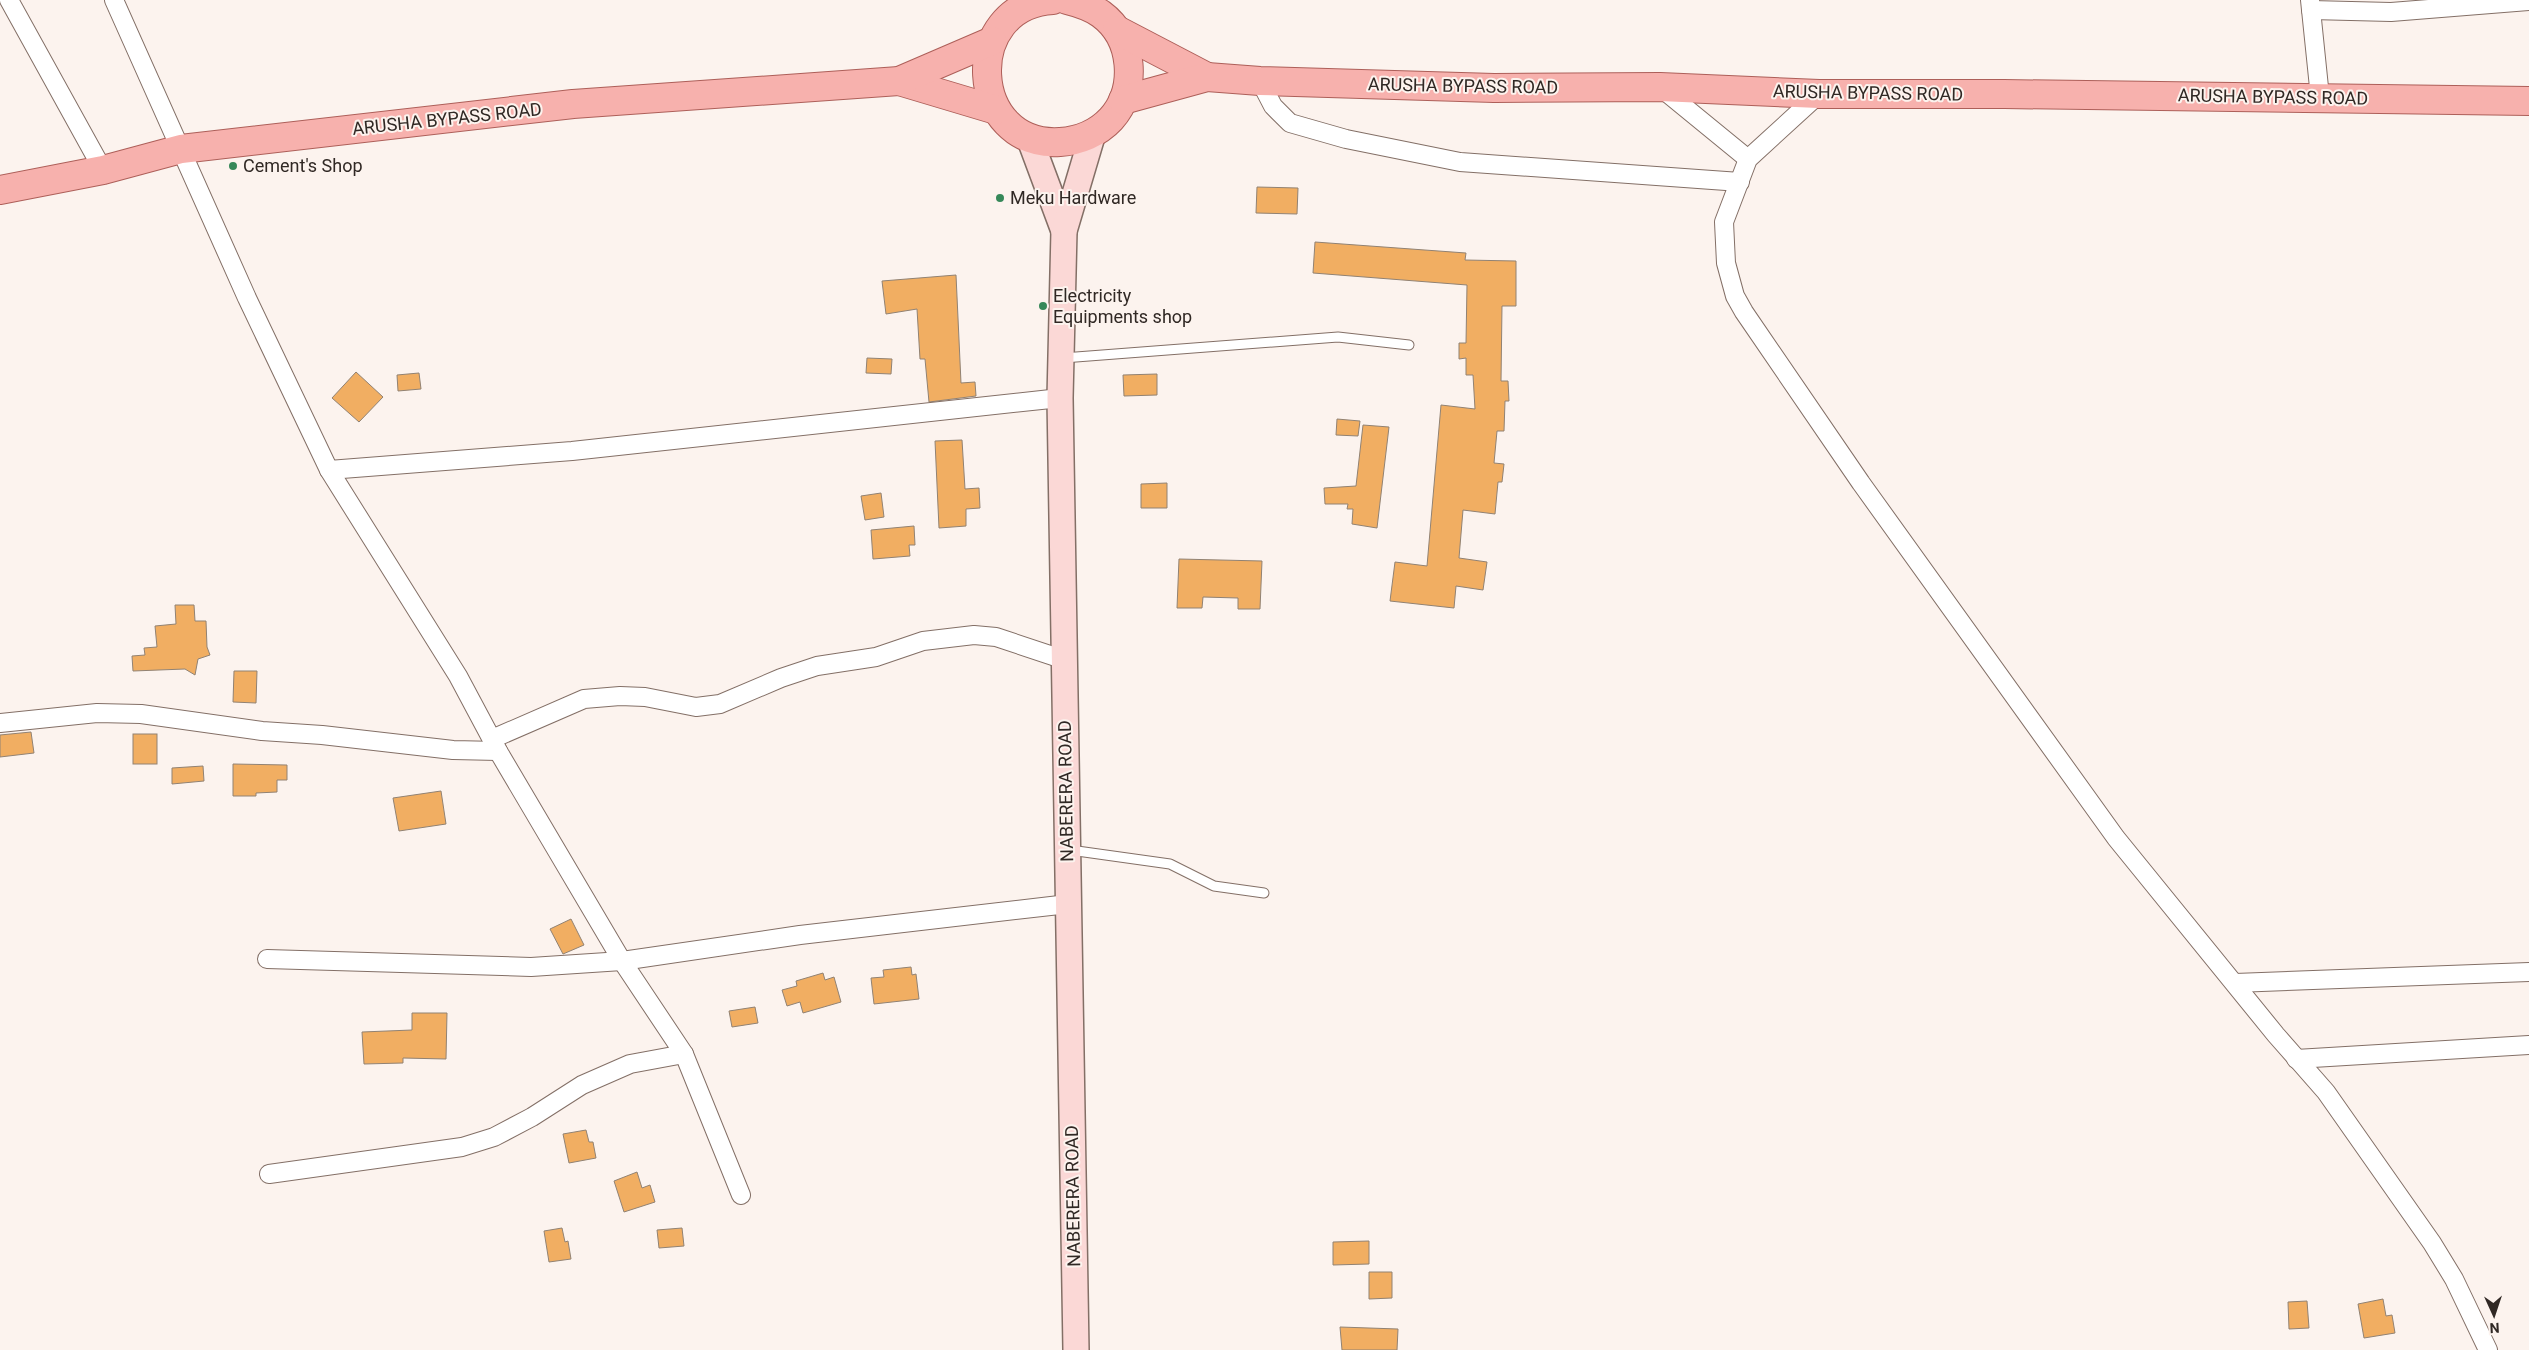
<svg xmlns="http://www.w3.org/2000/svg" width="2529" height="1350" viewBox="0 0 2529 1350" font-family="Roboto,sans-serif">
<style>
.building{fill:#f1ae62;stroke:#918273}
.lines{fill:none;stroke-linecap:round;stroke-linejoin:round}
.lane-casing{stroke:#836f66;stroke-width:11}
.street-casing{stroke:#836f66;stroke-width:20}
.secondary-casing{stroke:#836f66;stroke-width:28}
.primary-casing{stroke:#ad5f59;stroke-width:30}
.lane{stroke:#fff;stroke-width:9}
.street{stroke:#fff;stroke-width:18}
.secondary{stroke:#fbd8d6;stroke-width:25}
.primary{stroke:#f7b1ad;stroke-width:28}
.poi-dot{fill:#368859;stroke:#fcf3ee;stroke-width:2}
.labels{text-anchor:middle;stroke-width:4;stroke-linejoin:round;paint-order:stroke}
.street-label{font-size:18px;fill:#302824;stroke:#fcf3ee}
.poi-label{font-size:18px;fill:#302824;stroke:#fcf3ee;text-anchor:start}
</style>
<rect width="100%" height="100%" fill="#fcf3ee"/>
<g class="building">
<path d="M1257 187 1298 188 1297 214 1256 213Z"/>
<path d="M1315 242 1466 253 1465 260 1516 261V306H1502L1501 381H1508L1509 401H1505L1504 431H1497L1494 463 1504 464 1502 482H1498L1495 514 1463 510 1459 558 1487 562 1483 590 1456 586 1454 608 1390 601 1395 562 1427 566 1441 405 1475 409 1473 375H1466V358L1459 359V343H1466L1467 285 1313 273Z"/>
<path d="M956 275 961 383 975 382 976 396 929 402 925 359H920L917 309 886 314 882 281Z"/>
<path d="M867 358 892 359 891 374 866 373Z"/>
<path d="M356 372 383 397 359 422 332 398Z"/>
<path d="M419 373 421 389 398 391 397 375Z"/>
<path d="M1157 374V395L1124 396 1123 375Z"/>
<path d="M1337 419 1360 421 1358 436 1336 435Z"/>
<path d="M1363 425 1389 427 1377 528 1352 524 1353 509H1347L1348 504H1325L1324 488 1356 486Z"/>
<path d="M962 440 965 489 979 488 980 508 966 509V526L939 528 935 441Z"/>
<path d="M1167 483V508H1141V484Z"/>
<path d="M881 493 884 517 865 520 861 496Z"/>
<path d="M914 526 915 545H909L910 556 873 559 871 530Z"/>
<path d="M1179 559 1262 561 1260 609H1238V598L1203 597 1202 608H1177Z"/>
<path d="M175 605H194L195 621H206L207 647 210 655 198 659 195 675 185 669 133 671 132 656 145 655 144 648 157 647 155 626 176 624Z"/>
<path d="M234 671H257L256 703 233 702Z"/>
<path d="M31 732 34 753 0 757V735Z"/>
<rect x="133" y="734" width="24" height="30"/>
<path d="M233 764 287 765V780H277V792L256 793V796H233Z"/>
<path d="M203 766 204 781 172 784V768Z"/>
<path d="M441 791 446 824 399 831 393 798Z"/>
<path d="M571 919 584 945 563 954 550 929Z"/>
<path d="M911 967 912 975 916 974 919 999 874 1004 871 978 884 977 883 970Z"/>
<path d="M823 973 825 980 834 977 841 1002 803 1013 800 1002 787 1006 782 990 797 986 796 981Z"/>
<path d="M755 1007 758 1023 732 1027 729 1011Z"/>
<path d="M412 1013H447L446 1059 403 1058V1063L364 1064 362 1032 412 1030Z"/>
<path d="M586 1130 589 1142H593L596 1158 569 1163 563 1134Z"/>
<path d="M637 1172 642 1188 650 1185 655 1202 624 1212 614 1181Z"/>
<path d="M562 1228 565 1242 568 1241 571 1259 549 1262 544 1231Z"/>
<path d="M682 1228 684 1246 659 1248 657 1230Z"/>
<path d="M1369 1241V1264L1333 1265V1242Z"/>
<path d="M1369 1272H1392V1298L1369 1299Z"/>
<path d="M2383 1299 2386 1316 2392 1315 2395 1333 2364 1338 2358 1304Z"/>
<path d="M2307 1301 2309 1328 2289 1329 2288 1302Z"/>
<path d="M1340 1327 1398 1329 1397 1350H1342Z"/>
</g>
<g class="lines">
<g class="lane-casing">
<g id="lane">
<path d="M1063 358 1338 337 1409 345"/>
<path d="M1070 850 1170 864 1214 886 1264 893"/>
</g>
</g>
<g class="street-casing">
<g id="street">
<path d="M9 0 103 170"/>
<path d="M114 0 247 298 329 470 458 676 498 751 622 961 684 1054 741 1195"/>
<path d="M2310 0 2320 97"/>
<path d="M2311 10 2391 12 2529 1"/>
<path d="M1260 81 1273 106 1290 123 1346 139 1460 162 1740 182"/>
<path d="M1660 87 1748 159"/>
<path d="M1819 94 1748 159 1724 222 1726 263 1735 296 1744 312 1861 483 2116 838 2276 1035 2326 1092 2432 1243 2454 1279 2488 1350"/>
<path d="M329 470 572 451 1060 398"/>
<path d="M0 723 97 713 141 714 262 731 322 735 453 750 498 751"/>
<path d="M492 739 584 699 620 696 645 697 696 707 720 704 781 678 817 666 876 657 923 641 974 635 996 637 1065 660"/>
<path d="M267 959 531 967 622 961 800 935 1068 904"/>
<path d="M2235 983 2529 972"/>
<path d="M2296 1059 2529 1045"/>
<path d="M269 1174 462 1147 494 1137 532 1117 582 1085 630 1064 684 1054"/>
</g>
</g>
<g class="secondary-casing">
<g id="secondary">
<path d="M1029 137 1064 231"/>
<path d="M1076 1350 1060 398 1064 231 1093 133"/>
</g>
</g>
<g class="primary-casing">
<g id="primary">
<path d="M1053 0C960 5 968 148 1060 142 1079 141 1098 133 1111 119 1138 89 1134 38 1101 14 1091 7 1079 3 1067 0"/>
<path d="M1117 30 1207 77"/>
<path d="M899 81 996 110"/>
<path d="M1123 100 1207 77 1260 81 1494 88 1660 87 1819 94H2004L2529 101"/>
<path d="M0 190 103 170 181 149 573 104 899 81 992 41"/>
</g>
</g>
<use href="#lane" class="lane"/>
<use href="#street" class="street"/>
<use href="#secondary" class="secondary"/>
<use href="#primary" class="primary"/>
</g>
<g class="poi-dot">
<circle cx="233" cy="166" r="5"/>
<circle cx="1000" cy="198" r="5"/>
<circle cx="1043" cy="306" r="5"/>
</g>
<g class="labels">
<g class="street-label">
<text transform="translate(1463 86) rotate(1)" y="6">ARUSHA BYPASS ROAD</text>
<text transform="translate(1868 93) rotate(1)" y="6">ARUSHA BYPASS ROAD</text>
<text transform="translate(2273 97) rotate(1)" y="6">ARUSHA BYPASS ROAD</text>
<text transform="translate(447 119) rotate(-6)" y="6">ARUSHA BYPASS ROAD</text>
<text transform="translate(1066 791) rotate(-91)" y="6">NABERERA ROAD</text>
<text transform="translate(1073 1196) rotate(-91)" y="6">NABERERA ROAD</text>
</g>
<g class="poi-label">
<text x="243" y="172">Cement's Shop</text>
<text x="1010" y="204">Meku Hardware</text>
<text x="1053" y="302">Electricity<tspan x="1053" dy="21">Equipments shop</tspan></text>
</g>
</g>
<g transform="translate(2494 1315) rotate(177)" stroke="#fcf3ee" stroke-width="4" paint-order="stroke">
<path d="M0-4L9 19L0 12L-9 19Z" fill="#302824"/>
<text y="-8" font-size="14" font-weight="bold" text-anchor="middle" fill="#302824">N</text>
</g>
</svg>
